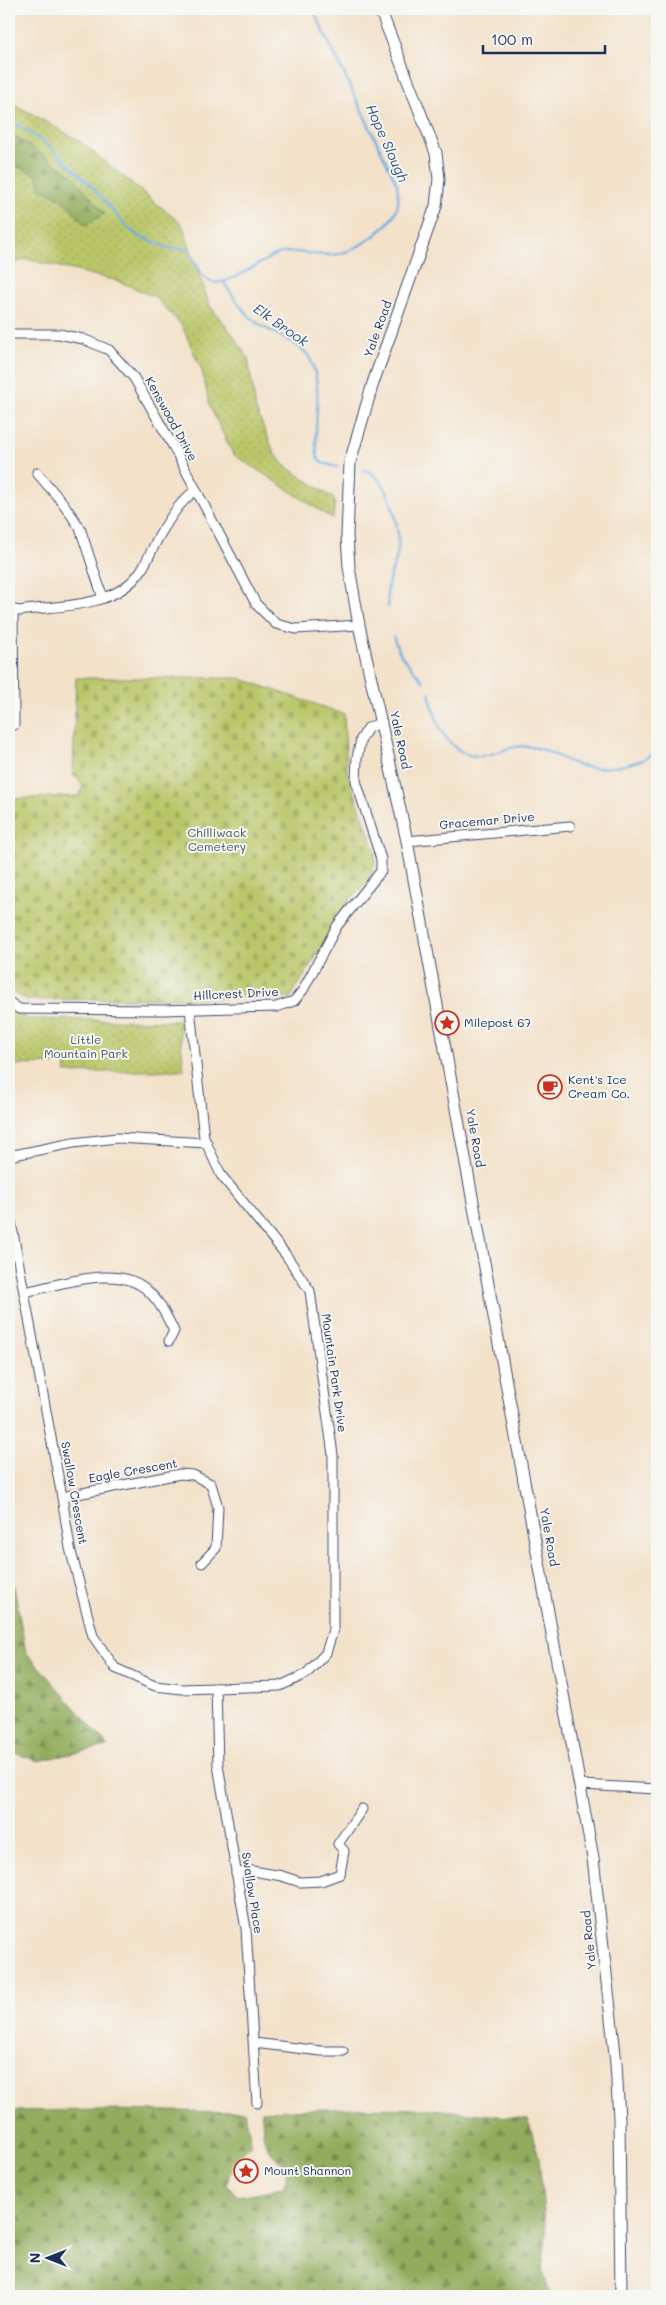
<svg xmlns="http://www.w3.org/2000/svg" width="666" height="2305" viewBox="0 0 666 2305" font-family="Mali,sans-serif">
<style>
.green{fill:url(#green-dots);stroke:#6a7a62}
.forest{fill:url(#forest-firs);stroke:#566d5d}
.cemetery{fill:url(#cemetery-stones);stroke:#6a7a62}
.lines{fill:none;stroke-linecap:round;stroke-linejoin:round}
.stream{stroke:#6aabde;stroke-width:2.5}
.minor-casing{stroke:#3b4a6e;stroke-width:11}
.major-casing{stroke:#3b4a6e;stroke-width:13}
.minor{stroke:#fff;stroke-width:9}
.major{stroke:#fff;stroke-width:11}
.labels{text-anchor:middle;stroke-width:4;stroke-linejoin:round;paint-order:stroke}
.street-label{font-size:12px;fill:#1b2f5e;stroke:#f6f6f2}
.park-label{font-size:12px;fill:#425560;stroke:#f6f6f2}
.poi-label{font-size:12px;fill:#1b2f5e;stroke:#f6f6f2;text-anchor:start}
.water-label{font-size:14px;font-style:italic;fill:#335484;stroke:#f6f6f2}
</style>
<defs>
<pattern id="green-dots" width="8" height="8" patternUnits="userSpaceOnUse" patternTransform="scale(1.25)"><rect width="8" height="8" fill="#b9c667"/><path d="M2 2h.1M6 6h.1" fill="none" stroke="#9eaa5c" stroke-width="1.8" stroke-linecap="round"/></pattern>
<pattern id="forest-firs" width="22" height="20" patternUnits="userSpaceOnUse" patternTransform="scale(1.25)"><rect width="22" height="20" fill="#92ab5c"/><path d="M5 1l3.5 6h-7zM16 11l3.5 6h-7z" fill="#768c4f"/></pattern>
<pattern id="cemetery-stones" width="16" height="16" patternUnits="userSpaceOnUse" patternTransform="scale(1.25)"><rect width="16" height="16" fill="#b9c667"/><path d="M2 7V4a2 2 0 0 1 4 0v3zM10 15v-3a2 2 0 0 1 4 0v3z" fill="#9eaa5c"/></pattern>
</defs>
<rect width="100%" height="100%" fill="#f6f6f2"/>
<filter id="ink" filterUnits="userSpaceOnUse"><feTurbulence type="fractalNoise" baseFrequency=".02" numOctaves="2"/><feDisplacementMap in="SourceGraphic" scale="10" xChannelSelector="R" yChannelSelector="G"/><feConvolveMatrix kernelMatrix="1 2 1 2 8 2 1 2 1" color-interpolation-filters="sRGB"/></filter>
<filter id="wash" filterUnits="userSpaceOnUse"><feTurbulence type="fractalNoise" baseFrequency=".0096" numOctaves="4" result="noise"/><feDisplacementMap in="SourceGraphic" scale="20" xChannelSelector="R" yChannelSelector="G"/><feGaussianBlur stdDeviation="1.12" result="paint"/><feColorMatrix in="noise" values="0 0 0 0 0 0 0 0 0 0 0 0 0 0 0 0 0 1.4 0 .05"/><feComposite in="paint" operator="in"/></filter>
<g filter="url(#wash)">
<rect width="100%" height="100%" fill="#f3e1c9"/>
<g class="green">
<path d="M9 101 78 140 182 224 210 306 233 335 248 358 256 410 275 454 284 465 335 499 333 519 233 454 210 407 202 371 182 326 155 297 118 281 26 259 9 265Z"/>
<path d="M9 1008 27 1019 179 1021 184 1070 66 1073 65 1064 9 1065Z"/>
</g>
<g class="forest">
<path d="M9 132 72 175 105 214 86 225C72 210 62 195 42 190L37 176 9 162Z"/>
<path d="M9 1560 26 1652 108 1746 38 1761 9 1751Z"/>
<path d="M357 2108 432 2109 528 2119 539 2158 546 2235 542 2270 551 2296H9V2111L105 2110 245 2112 252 2145 233 2161 227 2184 237 2196 283 2188C293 2165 278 2163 267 2147 262 2139 263 2121 261 2111Z"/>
</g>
<path class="cemetery" d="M76 678H239L344 714 347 772 375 851 374 866 370 881 351 898 291 997 26 1000 9 989V799L79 796 83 785 73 775Z"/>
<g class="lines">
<g class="stream">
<path d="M9 119 52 148 94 189 128 228 140 237 153 241 167 248 187 249C196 258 200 279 212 282 229 286 259 262 275 255 293 248 313 256 332 255 354 254 395 226 398 203 399 197 397 189 397 184L313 9"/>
<path d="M223 281C233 296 242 311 257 323 274 335 304 342 312 363 324 394 311 428 318 459L322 463 338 467"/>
<path d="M364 470C390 476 400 527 398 550 397 562 390 573 388 584 387 592 387 600 388 607"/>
<path d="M393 637 401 655 423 681"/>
<path d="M429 693C436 718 439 740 464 753 483 763 504 746 524 746 551 748 559 760 581 766 601 771 643 765 657 750"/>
</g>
</g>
</g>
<g filter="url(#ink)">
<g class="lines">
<g class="minor-casing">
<g id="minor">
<path d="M9 334H59L83 339 109 350 134 378 173 446 256 604 276 624 296 629 359 625"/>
<path d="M37 473 63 503 80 528 103 598"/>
<path d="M9 609 19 611C58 605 114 609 140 572 147 562 152 549 158 538 169 520 178 503 196 490"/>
<path d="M9 725H14L13 610"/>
<path d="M407 841 570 826"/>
<path d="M9 1002 19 1009 162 1010 276 1007 294 1001 303 990 337 926 381 871V859L356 781 357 758 361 739 368 728 382 722"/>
<path d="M9 1156 73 1143 117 1138 207 1143"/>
<path d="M9 1211 62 1497 70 1548 93 1636 115 1668 155 1686 182 1689 280 1686 306 1674 326 1653 333 1630V1455L310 1291 286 1255 221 1175 204 1138 190 1009"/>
<path d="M24 1292C60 1285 121 1262 149 1292 160 1302 167 1317 174 1331L169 1341"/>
<path d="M62 1497 180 1474 193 1475 211 1484 218 1507 216 1548 202 1563"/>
<path d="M216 1688 218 1765 246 1929 257 2103"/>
<path d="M581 1785 657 1789"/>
<path d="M236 1873 253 1871 282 1876 300 1882 321 1881 340 1874 344 1851 338 1844 362 1809"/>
<path d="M254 2043 321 2051H343"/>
</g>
</g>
<g class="major-casing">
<path id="major" d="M380 9 436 153 439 179 436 206 373 383 350 462 347 536 349 567 359 625 407 841 593 1858 616 2063 619 2119 621 2296"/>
</g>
<use href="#minor" class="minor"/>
<use href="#major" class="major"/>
</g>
</g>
<defs>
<g id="sight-ring" transform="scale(1.25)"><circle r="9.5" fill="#f6f6f2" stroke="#c8321e" stroke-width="1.5"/><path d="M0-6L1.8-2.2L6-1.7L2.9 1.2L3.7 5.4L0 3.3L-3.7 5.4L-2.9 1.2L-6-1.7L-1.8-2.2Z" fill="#c8321e"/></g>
<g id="cafe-ring" transform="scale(1.25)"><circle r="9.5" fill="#f6f6f2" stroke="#c8321e" stroke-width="1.5"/><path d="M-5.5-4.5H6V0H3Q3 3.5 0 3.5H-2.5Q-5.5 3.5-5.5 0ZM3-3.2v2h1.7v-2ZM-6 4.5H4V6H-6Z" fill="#c8321e"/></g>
</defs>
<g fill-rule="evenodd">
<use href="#sight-ring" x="447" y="1023"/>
<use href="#cafe-ring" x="550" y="1087"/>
<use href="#sight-ring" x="246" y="2171"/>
</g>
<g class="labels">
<g class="street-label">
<text transform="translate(378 329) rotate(-70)" y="4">Yale Road</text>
<text transform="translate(171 419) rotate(61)" y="4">Kenswood Drive</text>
<text transform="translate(400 740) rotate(78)" y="4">Yale Road</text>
<text transform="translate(487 821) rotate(-5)" y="4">Gracemar Drive</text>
<text transform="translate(236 994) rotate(-3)" y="4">Hillcrest Drive</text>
<text transform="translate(475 1138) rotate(80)" y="4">Yale Road</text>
<text transform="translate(334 1373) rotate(82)" y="4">Mountain Park Drive</text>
<text transform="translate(133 1471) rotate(-10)" y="4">Eagle Crescent</text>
<text transform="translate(74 1493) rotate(80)" y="4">Swallow Crescent</text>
<text transform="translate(549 1537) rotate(80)" y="4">Yale Road</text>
<text transform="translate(252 1893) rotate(81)" y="4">Swallow Place</text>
<text transform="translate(589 1940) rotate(-96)" y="4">Yale Road</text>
</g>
<g class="park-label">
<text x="217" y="837">Chilliwack<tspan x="217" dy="14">Cemetery</tspan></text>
<text x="86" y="1044">Little<tspan x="86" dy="14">Mountain Park</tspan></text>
</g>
<g class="poi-label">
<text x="464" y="1027">Milepost 67</text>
<text x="568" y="1084">Kent's Ice<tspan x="568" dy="14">Cream Co.</tspan></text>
<text x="264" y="2175">Mount Shannon</text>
</g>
<g class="water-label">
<text transform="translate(387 143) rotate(66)" y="5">Hope Slough</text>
<text transform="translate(281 325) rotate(35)" y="5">Elk Brook</text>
</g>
</g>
<rect width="666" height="2305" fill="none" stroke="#f6f6f2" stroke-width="30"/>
<g transform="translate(48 2258) rotate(270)" stroke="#f6f6f2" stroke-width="4" paint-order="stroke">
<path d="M0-4L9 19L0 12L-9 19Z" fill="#1b2f5e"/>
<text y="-8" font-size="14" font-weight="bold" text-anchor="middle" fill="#1b2f5e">N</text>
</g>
<path d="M483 45v8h122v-8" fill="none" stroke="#1b2f5e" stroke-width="2.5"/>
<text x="491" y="45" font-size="15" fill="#1b2f5e" stroke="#f6f6f2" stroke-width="4" paint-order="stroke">100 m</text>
</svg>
